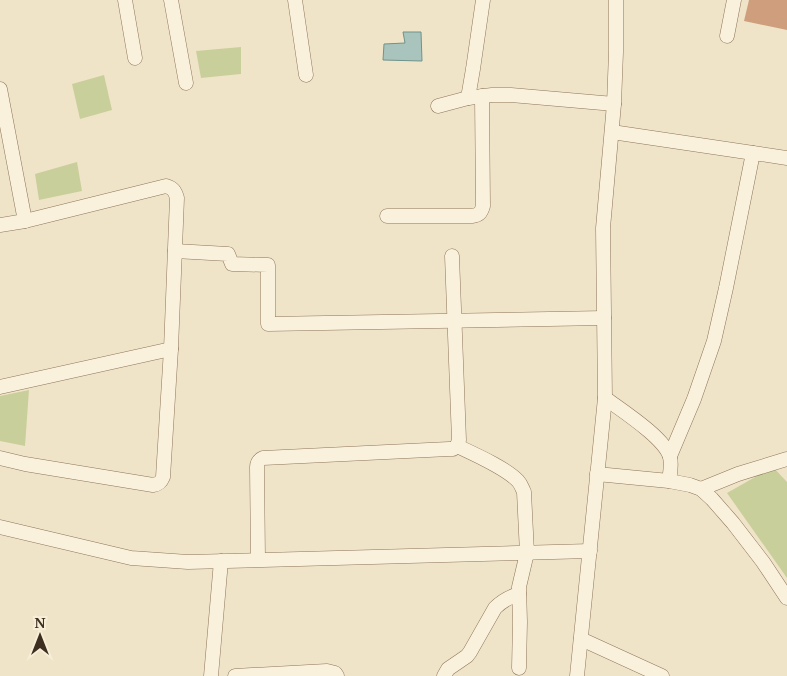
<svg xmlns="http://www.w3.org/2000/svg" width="787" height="676" viewBox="0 0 787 676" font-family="'Noto Serif',serif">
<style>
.green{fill:#c9cf9b}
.water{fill:#a9c4bc;stroke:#6f938a}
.building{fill:#cf9f7d}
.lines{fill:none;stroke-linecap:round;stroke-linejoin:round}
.street-casing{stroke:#8d765c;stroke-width:15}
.street{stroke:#faf1dc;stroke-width:14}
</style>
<rect width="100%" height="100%" fill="#f0e4c8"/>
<g class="green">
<path d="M241 47V74L201 78 196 51Z"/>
<path d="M104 75 112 110 80 119 72 84Z"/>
<path d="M77 162 82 191 39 200 35 174Z"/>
<path d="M29 390 25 446 0 441V396Z"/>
<path d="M773 467 787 482V578L727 493Z"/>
</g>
<path class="water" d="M403 32H421L422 61 383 60 384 44 405 43Z"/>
<path class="building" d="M749 0H787V30L744 21Z"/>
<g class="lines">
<g class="street-casing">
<g id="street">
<path d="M125 0 135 58"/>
<path d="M171 0 186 83"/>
<path d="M295 0 306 75"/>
<path d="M727 36 734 0"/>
<path d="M0 89 25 221"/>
<path d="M468 98 473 69 483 0"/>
<path d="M438 106 468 98 492 95H511L614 104"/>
<path d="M612 132 787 158"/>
<path d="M387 216H472C479 215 481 213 483 206L482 96"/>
<path d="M0 225 25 221 166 186C173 188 175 191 177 198L171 349 163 477C161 482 159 484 153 485L25 464 0 458"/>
<path d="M175 251 228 254 232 264 268 265V324L604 318"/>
<path d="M452 256 459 440 457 446"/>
<path d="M0 387 171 349"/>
<path d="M605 398C621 410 665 438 670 457 672 465 670 473 669 481"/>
<path d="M457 446C474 454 506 468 518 481 521 484 522 488 524 492L527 553 519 587 520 622 519 668"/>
<path d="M670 456 694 399 714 341 726 288 753 153"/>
<path d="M597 474 669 481 690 485 701 489 712 499 733 523 763 562 787 598"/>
<path d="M701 489 738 474 787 459"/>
<path d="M0 527 131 558 188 562 590 551"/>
<path d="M258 559 257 467C257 462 259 460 263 458L449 449H453L457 446"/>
<path d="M581 639 662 676"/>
<path d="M211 676 221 561"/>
<path d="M235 676 327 671 335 673 337 676"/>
<path d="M444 676 448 669 467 656 470 652 495 608C502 601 509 597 519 594"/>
<path d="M577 676 605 398 603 228 614 104 616 52V0"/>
</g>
</g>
<use href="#street" class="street"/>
</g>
<g transform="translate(40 636)" stroke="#f7eed8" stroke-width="4" paint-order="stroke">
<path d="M0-4L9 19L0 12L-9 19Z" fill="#3d2e20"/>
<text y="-8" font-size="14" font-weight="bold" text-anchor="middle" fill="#3d2e20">N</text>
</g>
</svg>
